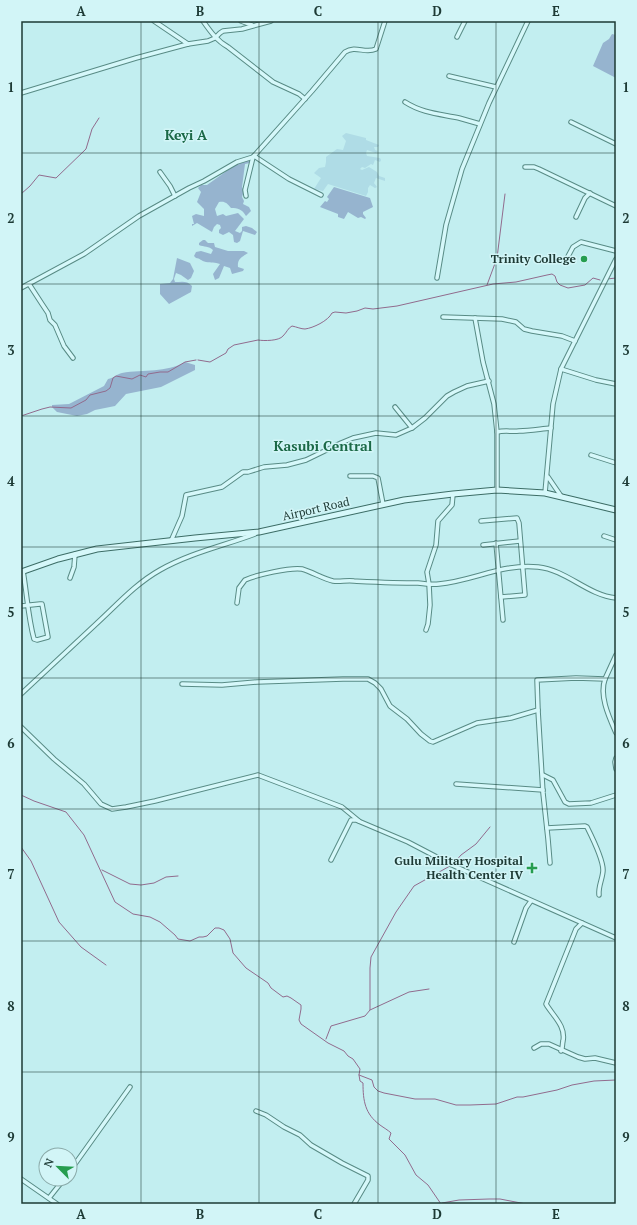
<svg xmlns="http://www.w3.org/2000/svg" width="637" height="1225" viewBox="0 0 637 1225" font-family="'PT Serif',serif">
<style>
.farmland{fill:#afdce6}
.green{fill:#96b4cf}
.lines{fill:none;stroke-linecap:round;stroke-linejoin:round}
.stream{stroke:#916b8d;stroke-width:1}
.street-casing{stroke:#588b85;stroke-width:5.5}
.secondary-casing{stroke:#3c6d66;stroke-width:7}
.street{stroke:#d6f8fa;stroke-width:3.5}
.secondary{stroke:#d6f8fa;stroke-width:5}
.grid{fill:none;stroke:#1d3a35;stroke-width:1;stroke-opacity:0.55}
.poi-dot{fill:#269d4f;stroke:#d2f5f7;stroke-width:1.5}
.labels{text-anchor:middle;stroke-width:3;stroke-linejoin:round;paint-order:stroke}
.poi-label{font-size:12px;font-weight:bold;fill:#1d3a35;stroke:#d2f5f7;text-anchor:end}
.street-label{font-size:12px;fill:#1d3a35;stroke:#d2f5f7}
.quarter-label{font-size:14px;font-weight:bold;fill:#1b6947;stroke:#d2f5f7}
.neatline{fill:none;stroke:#1d3a35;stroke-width:1.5}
.grid-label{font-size:13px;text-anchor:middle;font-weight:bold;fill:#1d3a35}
</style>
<rect width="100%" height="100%" fill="#c2eef0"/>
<path class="farmland" d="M346 133 366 138V140L379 145 378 147H374L375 150 378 151 376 153 367 150 366 153 367 156 380 158 381 160 380 162 375 160 373 165 371 164 365 168 362 167 360 169 362 170 369 167 377 172 379 176 385 178V181L376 178 374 183 377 187 375 188 370 185 368 188V192L366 196 328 184 323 191 314 189 321 178 314 173 319 168 325 167 326 162V157L337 149 343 150 346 141 342 136Z"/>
<g class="green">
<path d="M612 34 616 35V71L615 75 616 78 593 66 603 43 609 39Z"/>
<path d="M249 160 250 163 245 164 242 187 244 191 242 197 244 201 243 204 249 207 251 211 246 216C242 209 238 208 231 208 227 203 225 201 219 202L215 209 217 216 223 214 226 216 238 213 244 219 235 231 240 233 242 231V227L246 226 252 228 257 232 255 235 243 231 240 241 237 243 234 242 233 235 229 232 223 235 219 233V230L221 228 220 225 217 224 214 227 212 232 197 223 192 226V224H194L192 216 196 214 204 216V209L197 202 201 192 198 188 201 185H207L235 165Z"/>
<path d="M334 187 370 198 373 207 363 212V214L366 218 365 219 361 217 358 218 348 212 344 219 338 217V214L320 207 325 201 327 202 329 199 327 197Z"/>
<path d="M203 240H205L208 243H214L215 247 228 251H244L248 253C242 257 237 259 238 267L244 269 243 271 232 274 230 268 224 266 219 278 215 280 213 274 220 264C215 262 211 263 206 262 201 261 200 258 196 258L194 256 196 252 201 251 211 254 213 250C209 246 204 247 199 245V243Z"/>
<path d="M177 258 190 263 194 271 191 278 188 280 181 275 176 273 174 279 175 282C181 282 187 280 192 286L191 292 169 304 160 294V284L170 283 173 279Z"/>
<path d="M185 362 195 365V370L161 387 126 394 115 406 95 410 87 414 77 416 57 412 52 407V405L69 404 104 386 108 379C114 378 117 374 122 373 144 369 166 373 185 362Z"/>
</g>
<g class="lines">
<g class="stream">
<path d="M21 194 30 186 39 175 56 178 86 149 92 129 99 118"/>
<path d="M607 279 616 278"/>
<path d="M487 285 497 258 505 194"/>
<path d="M198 360 210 362 226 353 228 349 234 345 258 340C264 341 279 341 283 336 287 332 288 328 292 326 297 327 301 329 305 329 313 328 328 321 332 313L335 312 346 313 357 311 365 308 373 309 397 306 493 284 516 282 547 275 552 274 555 276 557 282 560 285 568 288 585 285 593 278 600 280"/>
<path d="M21 416 42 409 50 407 71 408 86 400 90 395 106 391 110 388 113 378 116 376 132 379 140 375 146 377 148 374 160 372H168L185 362 196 360"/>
<path d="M21 795 34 801 66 812 84 835 115 902 133 914 150 917 160 922 175 935 178 939 190 941 199 937H203L207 936 215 928H219L224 930 230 939 233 953 246 968 268 983 271 988 283 997 287 996 291 998 301 1005V1009L299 1020 301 1024 328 1043 344 1051 348 1056 353 1059 360 1069 359 1075 360 1081 363 1083C363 1101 365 1114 380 1125 384 1128 388 1130 391 1133L389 1139 405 1155 416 1175 428 1185 441 1204"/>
<path d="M21 847 31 861 59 922 81 947 106 965"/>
<path d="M453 864 461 855 476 844 490 827"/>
<path d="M102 870 130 884 141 885 154 883 166 877 178 876"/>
<path d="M370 1010 409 992 429 989"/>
<path d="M326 1039 331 1026 365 1016 370 1010V968L371 957 396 912 414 886 450 866"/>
<path d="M359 1075 372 1080 374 1087 378 1091 384 1093 415 1099H435L456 1105H470L496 1104 517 1097H523L557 1090 572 1085 594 1081 616 1080"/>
<path d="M442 1203 459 1200 489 1199H500L526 1204"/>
</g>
<g class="street-casing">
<g id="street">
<path d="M154 21 188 44"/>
<path d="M203 21C210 31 217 41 228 47L273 82 299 94 305 99"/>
<path d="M241 21 252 25"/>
<path d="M457 37 465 21"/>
<path d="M449 76 496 87"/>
<path d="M21 93 136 58 188 44 208 41 215 38 220 33 223 31 242 29 271 21"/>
<path d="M405 102C422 113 440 114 459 118 466 120 473 122 480 124"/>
<path d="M571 122 616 144"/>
<path d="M254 156 289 179 321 195"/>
<path d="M525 167H534L539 169 616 206"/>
<path d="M160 172 170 186 175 196"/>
<path d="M246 196 245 190 253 157"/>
<path d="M576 217 585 198 590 193"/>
<path d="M565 262 573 247 581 242 616 251"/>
<path d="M437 278 446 225 462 169 489 103 528 21"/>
<path d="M29 284 42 304 48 313 50 320 55 325 64 346 73 358"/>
<path d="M21 288 84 254 139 216 189 188 204 181 237 162 253 157 312 91 345 52C356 45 365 54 376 49L385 21"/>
<path d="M443 317 502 319 516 322 524 329 532 331 562 336 575 341"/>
<path d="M475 318 483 362 494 404 497 432V490"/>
<path d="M561 369 596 380 616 384"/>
<path d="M395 407 412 428"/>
<path d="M497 432C505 430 512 432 519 431 530 431 540 429 551 428"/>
<path d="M591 455 616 463"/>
<path d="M350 476H373L378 478 383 504"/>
<path d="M548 477 561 496"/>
<path d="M545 493 553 404 561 369 616 259"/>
<path d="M481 521 517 518 519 523 525 595 501 597"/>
<path d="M604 536 616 540"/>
<path d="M171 541 182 516 186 495 222 487 243 472H248L264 467 287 465 306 460 341 443 353 438 376 433 396 435 412 428 425 418 447 396 454 392 467 386 489 381"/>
<path d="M496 543 503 620"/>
<path d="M483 545 520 541"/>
<path d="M70 578 74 567 75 554"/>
<path d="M237 603 239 588 245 580C256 575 291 567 302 569 312 572 324 579 333 581 340 582 347 580 354 581 376 582 397 583 418 583 425 584 433 585 439 584 473 581 503 563 538 567 567 570 587 595 616 598"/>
<path d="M21 606 40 604H42L48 637 37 640 34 639C28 617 27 594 23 571"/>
<path d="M426 630 428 624 430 605 429 584 427 572 436 545 438 521 452 505 453 494"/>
<path d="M605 679C599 696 609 717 616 733"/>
<path d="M182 684 222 685 257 682 343 679H368L375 683 381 689 390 706 407 719 421 734 430 741 433 742 477 723 511 718 538 710 537 680 576 678 605 679 616 655"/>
<path d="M21 694C46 671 70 648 95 625 116 606 135 584 160 570 190 553 223 546 255 534"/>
<path d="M538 710 543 793 548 839 550 863"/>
<path d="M21 727 54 759 84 784 101 804 112 809 126 807 155 801 258 775 342 807 359 821"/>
<path d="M616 758 615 762 616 769"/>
<path d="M543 775 553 780 565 802 569 804 591 803 616 795"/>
<path d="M456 784 543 790"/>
<path d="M547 828 585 826 587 827C592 837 603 859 603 870 603 878 598 886 599 895"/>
<path d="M331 860 351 820H356L408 842 452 865 616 938"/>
<path d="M514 942 526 908 531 901"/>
<path d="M534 1048 541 1044H549L578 1057 585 1059 595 1058 616 1063"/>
<path d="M561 1051C563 1047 562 1045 563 1041 566 1026 553 1016 546 1004L576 929 582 923"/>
<path d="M256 1111 266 1115 284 1127 300 1135 311 1145 342 1163 368 1176V1180L354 1204"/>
<path d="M70 1171 130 1087"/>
<path d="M21 1179 57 1204"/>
<path d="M49 1198 64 1179"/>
</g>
</g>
<g class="secondary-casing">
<path id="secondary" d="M21 572 58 559 97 549 195 538 259 532 404 500 453 494 497 490 545 493 616 510"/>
</g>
<use href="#street" class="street"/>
<use href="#secondary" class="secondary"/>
</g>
<path class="grid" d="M141 21V1204M259 21V1204M378 21V1204M496 21V1204M21 153H616M21 284H616M21 416H616M21 547H616M21 678H616M21 809H616M21 941H616M21 1072H616"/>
<g class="poi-dot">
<circle cx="584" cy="259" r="4"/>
<path d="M530 862h4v4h4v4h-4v4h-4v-4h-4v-4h4z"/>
</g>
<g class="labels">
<g class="poi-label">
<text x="576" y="263">Trinity College</text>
<text x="523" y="865">Gulu Military Hospital<tspan x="523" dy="14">Health Center IV</tspan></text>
</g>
<g class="street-label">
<text transform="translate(316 509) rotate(-13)" y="4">Airport Road</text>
</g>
<g class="quarter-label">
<text x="186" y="140">Keyi A</text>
<text x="323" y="451">Kasubi Central</text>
</g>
</g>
<rect width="637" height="1225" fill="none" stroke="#d2f5f7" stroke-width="44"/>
<g transform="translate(58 1167) rotate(294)"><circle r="19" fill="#d2f5f7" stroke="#8aaaa9"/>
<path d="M0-3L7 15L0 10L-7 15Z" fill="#269d4f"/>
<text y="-6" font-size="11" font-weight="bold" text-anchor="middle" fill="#1d3a35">N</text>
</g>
<rect x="22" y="22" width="593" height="1181" class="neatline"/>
<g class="grid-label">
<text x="81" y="16">A</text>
<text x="200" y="16">B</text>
<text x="318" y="16">C</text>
<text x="437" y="16">D</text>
<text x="556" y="16">E</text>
<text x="11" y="92">1</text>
<text x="626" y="92">1</text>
<text x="11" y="223">2</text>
<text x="626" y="223">2</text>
<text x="11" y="355">3</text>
<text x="626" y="355">3</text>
<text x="11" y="486">4</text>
<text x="626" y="486">4</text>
<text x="11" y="617">5</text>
<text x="626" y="617">5</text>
<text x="11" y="748">6</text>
<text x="626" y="748">6</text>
<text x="11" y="879">7</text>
<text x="626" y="879">7</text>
<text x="11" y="1011">8</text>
<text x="626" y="1011">8</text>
<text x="11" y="1142">9</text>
<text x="626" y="1142">9</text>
<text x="81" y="1219">A</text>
<text x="200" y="1219">B</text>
<text x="318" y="1219">C</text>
<text x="437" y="1219">D</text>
<text x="556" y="1219">E</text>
</g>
</svg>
